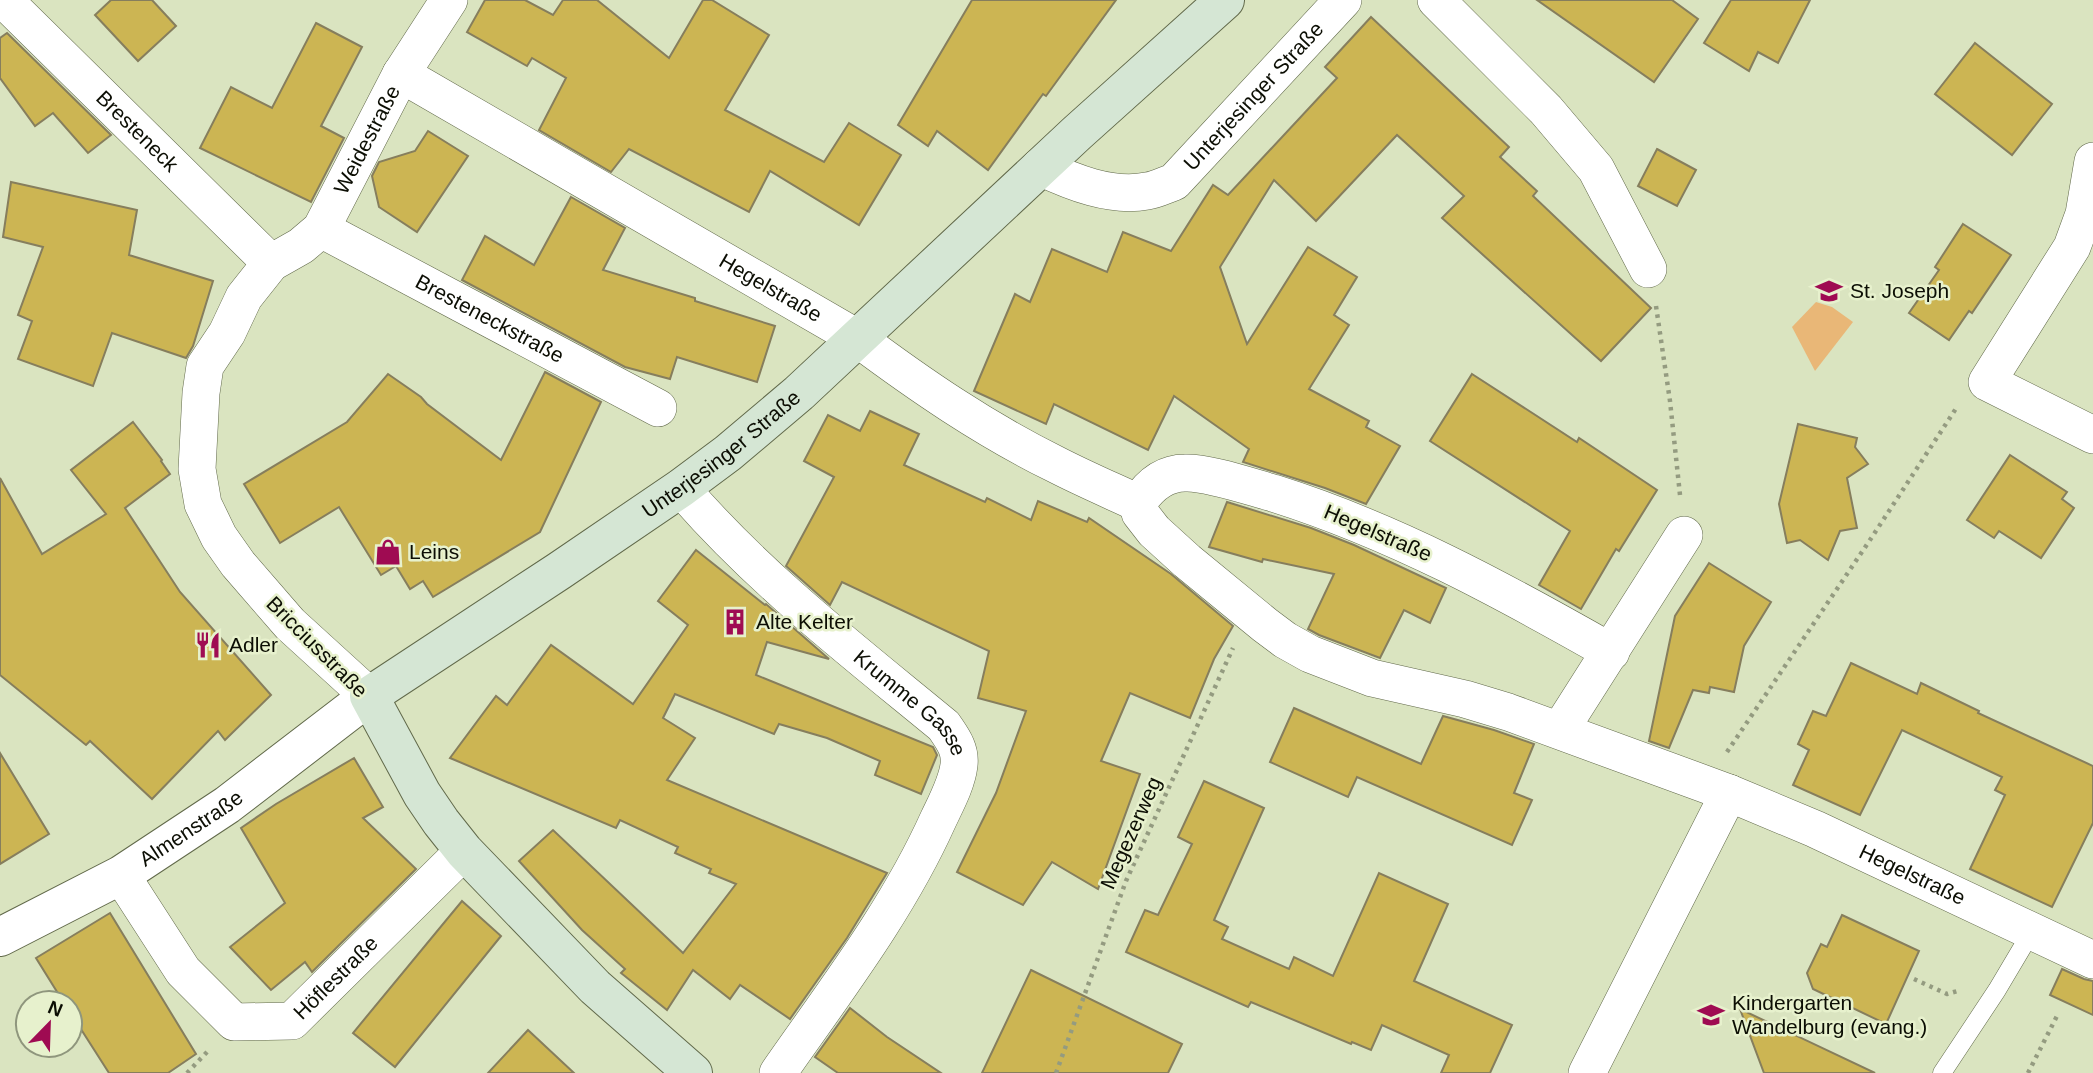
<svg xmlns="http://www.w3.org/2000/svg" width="2093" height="1073" viewBox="0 0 2093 1073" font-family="Arial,sans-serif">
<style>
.green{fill:#e9b777}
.building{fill:#ccb553;stroke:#867e5d;stroke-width:2}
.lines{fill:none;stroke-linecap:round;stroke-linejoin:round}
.service-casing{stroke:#61694a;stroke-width:19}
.minor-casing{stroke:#61694a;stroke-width:38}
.tertiary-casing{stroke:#61694a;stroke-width:40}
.secondary-casing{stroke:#61694a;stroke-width:40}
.path{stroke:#949b80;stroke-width:4.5;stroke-dasharray:3.5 5;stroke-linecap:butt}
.service{stroke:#fff;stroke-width:18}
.minor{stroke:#fff;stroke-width:37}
.tertiary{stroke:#fff;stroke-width:38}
.secondary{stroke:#d5e6d4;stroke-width:38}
.labels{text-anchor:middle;stroke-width:5;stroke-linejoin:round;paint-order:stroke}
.street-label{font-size:21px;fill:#0c0e04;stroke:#e7f1cd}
.poi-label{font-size:21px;fill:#0c0e04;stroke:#e7f1cd;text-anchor:start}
</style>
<rect width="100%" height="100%" fill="#dae4c0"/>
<path class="green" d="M1816 302 1832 307 1853 322 1815 371 1792 327Z"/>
<g class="building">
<path d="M111 0H152L176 26 138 61 95 15Z"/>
<path d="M485 0H525L553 15 563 0H597L669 58 703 0H712L769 35 725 110 824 162 849 123 901 155 859 225 770 171 749 212 629 149 611 172 539 130 566 78 532 58 527 66 467 32Z"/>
<path d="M972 0H1116L1046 96 1043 94 988 170 937 131 928 146 898 125Z"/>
<path d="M1537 0H1672L1698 19 1654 82Z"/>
<path d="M1731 0H1810L1778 63 1758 52 1749 71 1704 43Z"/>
<path d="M1371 17 1509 147 1500 157 1537 191 1533 196 1651 308 1601 361 1442 218 1464 196 1397 135 1316 221 1274 180 1220 267 1247 344 1308 247 1357 277 1334 315 1349 325 1309 389 1369 421 1366 427 1400 446 1366 504 1325 488 1243 462 1249 449 1174 396 1148 450 1054 404 1046 424 974 391 1015 294 1030 302 1052 249 1107 272 1123 232 1171 251 1213 185 1228 195 1337 78 1325 67Z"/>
<path d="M316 23 362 47 321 126 344 138 311 202 200 148 231 87 272 108Z"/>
<path d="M7 33 111 135 88 153 53 113 35 126 0 78V38Z"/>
<path d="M1975 43 2052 104 2012 155 1935 94Z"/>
<path d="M428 131 468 156 417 232 379 207 372 176 379 162 415 151Z"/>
<path d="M1657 149 1696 170 1677 206 1638 186Z"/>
<path d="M11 182 137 210 129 255 213 281 193 346 186 358 112 333 93 386 18 359 32 321 18 315 43 247 3 237Z"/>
<path d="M571 197 625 228 603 270 695 298V301L775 326 757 382 677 357 670 379 625 367 462 280 485 236 534 265Z"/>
<path d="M1963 224 2011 255 1972 313 1969 311 1949 340 1909 313 1939 270 1935 267Z"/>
<path d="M545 372 601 402 540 532 433 597 423 581 410 589 396 566 381 575 339 507 280 543 244 484 347 422 388 374 421 397 427 404 501 460Z"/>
<path d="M1472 374 1577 442 1579 438 1657 490 1619 551 1616 549 1581 609 1539 585 1570 531 1430 441Z"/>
<path d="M870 411 919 434 904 465 985 502 987 498 1031 520 1038 501 1087 522 1089 518 1171 574 1233 626 1214 659 1190 718 1130 693 1101 761 1140 774 1098 889 1052 862 1023 905 957 872 996 793 1026 711 978 698 989 651 842 582 830 605 786 566 834 477 804 461 828 415 860 431Z"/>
<path d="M133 422 162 460 161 461 170 474 125 508 180 592 271 695 225 740 218 731 152 799 90 741 86 745 0 675V478L42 554 106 514 71 470Z"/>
<path d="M1798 424 1857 438 1855 447 1868 464 1847 478 1857 528 1840 531 1828 560 1800 540 1787 543 1779 504Z"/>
<path d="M2010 455 2067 492 2062 499 2074 508 2041 558 1999 531 1994 538 1967 520Z"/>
<path d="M1227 502 1311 528 1354 545 1446 588 1430 623 1404 610 1380 658 1319 635 1308 629 1334 574 1263 559 1262 562 1209 547Z"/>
<path d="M696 550 765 605 766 604 829 659 767 642 756 675 933 747 937 755 921 794 875 775 880 761 827 738 779 724 774 734 675 694 663 718 695 738 667 780 887 873 847 938 790 1019 740 985 730 999 693 970 667 1010 621 973 625 969 582 930 519 861 553 830 683 953 736 884 709 873 711 869 675 853 678 847 620 820 616 828 450 758 496 696 507 705 551 645 633 704 688 625 658 601Z"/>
<path d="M1709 563 1771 602 1744 646 1734 692 1710 687 1709 693 1693 690 1669 748 1649 741 1675 616Z"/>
<path d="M1851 663 1917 694 1921 683 1979 711 1978 713 2093 766V823L2052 907 1970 869 2005 795 1995 790 2002 777 1902 730 1860 815 1793 785 1809 750 1798 744 1813 711 1826 716Z"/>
<path d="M1294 708 1421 764 1443 716 1494 730 1534 744 1514 793 1532 800 1512 845 1357 777 1348 797 1270 762Z"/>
<path d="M0 753 49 834 0 864Z"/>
<path d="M354 758 383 807 363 818 416 869 312 972 305 962 271 990 230 947 285 903 241 828 276 804Z"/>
<path d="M1204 781 1264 808 1214 920 1228 927 1222 939 1289 969 1294 957 1333 976 1379 873 1448 904 1414 981 1512 1025 1490 1073H1441L1449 1055 1382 1025 1371 1050 1352 1042 1351 1044 1251 1002 1248 1007 1126 952 1145 910 1158 915 1192 844 1178 837Z"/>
<path d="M462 901 501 936 395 1067 353 1033Z"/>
<path d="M110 913 196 1054 168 1073H109L70 1012V1003H64L36 958Z"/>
<path d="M1842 915 1919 951 1886 1024 1813 989 1807 973 1821 944 1827 947Z"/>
<path d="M2062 969 2084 979 2093 981V1015L2050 995Z"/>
<path d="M1031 970 1182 1044 1168 1073H982Z"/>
<path d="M850 1008 887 1037 941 1073H838L815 1057Z"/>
<path d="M1740 1009 1875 1073H1764Z"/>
<path d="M528 1030 574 1073H488Z"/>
</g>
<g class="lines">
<g class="service-casing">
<path id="service" d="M1942 1073 1997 990 2032 931"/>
</g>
<g class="minor-casing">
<g id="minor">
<path id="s1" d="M4 0 271 263"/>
<path d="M1436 0 1546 110 1596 169 1648 269"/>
<path id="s2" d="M401 74 857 338C920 385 984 429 1055 464 1082 478 1110 490 1138 503"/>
<path d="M2093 161 2084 214 2072 247 1987 382 2093 435"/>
<path id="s3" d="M1040 167C1072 182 1111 198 1147 191 1156 190 1165 185 1174 182L1343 0"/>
<path id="s4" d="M321 229 658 408"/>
<path id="s5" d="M681 488C758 578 853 651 944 726 952 738 961 749 959 765 957 783 946 803 938 820 897 911 835 991 778 1073"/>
<path id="s6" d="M1611 652C1502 590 1394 531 1273 493 1251 487 1207 472 1185 473 1164 473 1149 486 1138 503L1140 513 1154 531 1187 561 1265 625 1285 640 1310 654 1372 678 1465 699 1508 712 1729 793 1815 829 2093 960"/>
<path id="s7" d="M369 696 290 624 238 564 219 537 203 504 197 469 201 393 205 366 227 333 244 297 271 263 301 246 321 229 401 74 449 0"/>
<path d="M1560 730 1684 535"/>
<path id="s8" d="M121 875 183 971 234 1022 292 1021 464 851"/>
<path d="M1587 1073 1729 793"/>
</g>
</g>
<g class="tertiary-casing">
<g id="tertiary">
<path id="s9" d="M0 937 121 875 227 805 369 696"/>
</g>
</g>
<g class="secondary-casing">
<g id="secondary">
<path id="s10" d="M693 1073 595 987 464 851 441 822 422 794 369 696 559 571 681 488 728 453 799 393 1077 133 1225 0"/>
</g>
</g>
<g class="path">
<path d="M1656 306 1670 401 1680 495"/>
<path d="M1727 752 1872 537 1957 407"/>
<path d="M1914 979 1947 994 1961 990"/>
<path d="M187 1073 208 1051"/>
<path d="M1056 1073 1126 881 1233 648"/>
<path d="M2028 1073 2058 1014"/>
</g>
<use href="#service" class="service"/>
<use href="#minor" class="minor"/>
<use href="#tertiary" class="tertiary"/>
<use href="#secondary" class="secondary"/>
</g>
<defs>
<g id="school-bare" transform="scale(2.1)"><path d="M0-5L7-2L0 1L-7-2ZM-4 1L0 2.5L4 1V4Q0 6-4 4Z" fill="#9f0b52" stroke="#e7f1cd" stroke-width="2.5" paint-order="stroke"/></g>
<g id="shop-bare" transform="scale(2.1)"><path d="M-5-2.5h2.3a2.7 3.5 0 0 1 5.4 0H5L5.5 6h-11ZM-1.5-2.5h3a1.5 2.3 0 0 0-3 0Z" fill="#9f0b52" stroke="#e7f1cd" stroke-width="2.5" paint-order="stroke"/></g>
<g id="building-bare" transform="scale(2.1)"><path d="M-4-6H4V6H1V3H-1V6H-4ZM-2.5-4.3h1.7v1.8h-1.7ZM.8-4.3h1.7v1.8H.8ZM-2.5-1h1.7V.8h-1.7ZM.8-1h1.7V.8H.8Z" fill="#9f0b52" stroke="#e7f1cd" stroke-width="2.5" paint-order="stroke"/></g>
<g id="restaurant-bare" transform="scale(2.1)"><path d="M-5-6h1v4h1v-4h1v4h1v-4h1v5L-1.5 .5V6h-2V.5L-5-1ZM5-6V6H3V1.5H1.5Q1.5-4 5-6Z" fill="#9f0b52" stroke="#e7f1cd" stroke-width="2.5" paint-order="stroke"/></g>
</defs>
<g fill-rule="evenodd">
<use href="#school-bare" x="1829" y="291"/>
<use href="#shop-bare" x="388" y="552"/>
<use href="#building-bare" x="735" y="622"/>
<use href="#restaurant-bare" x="208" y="645"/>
<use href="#school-bare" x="1711" y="1015"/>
</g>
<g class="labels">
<g class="street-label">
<text dy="7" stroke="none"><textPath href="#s3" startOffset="257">Unterjesinger Straße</textPath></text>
<text dy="7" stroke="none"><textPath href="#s1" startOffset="187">Bresteneck</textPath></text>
<text dy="7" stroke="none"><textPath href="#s7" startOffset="679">Weidestraße</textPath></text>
<text dy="7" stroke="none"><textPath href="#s2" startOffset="427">Hegelstraße</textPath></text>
<text dy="7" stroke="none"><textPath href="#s4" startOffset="191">Bresteneckstraße</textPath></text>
<text dy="7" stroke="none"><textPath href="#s10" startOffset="929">Unterjesinger Straße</textPath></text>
<text transform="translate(1378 533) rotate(23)" y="7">Hegelstraße</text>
<text transform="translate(317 647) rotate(45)" y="7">Bricciusstraße</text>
<text dy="7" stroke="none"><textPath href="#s5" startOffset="315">Krumme Gasse</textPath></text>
<text dy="7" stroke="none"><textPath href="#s9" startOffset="220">Almenstraße</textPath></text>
<text transform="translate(1131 833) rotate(-66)" y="7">Megezerweg</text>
<text dy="7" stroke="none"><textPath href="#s6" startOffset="1398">Hegelstraße</textPath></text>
<text dy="7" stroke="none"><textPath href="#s8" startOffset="306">Höflestraße</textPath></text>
</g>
<g class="poi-label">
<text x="1850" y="298">St. Joseph</text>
<text x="409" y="559">Leins</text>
<text x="756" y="629">Alte Kelter</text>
<text x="229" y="652">Adler</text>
<text x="1732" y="1010">Kindergarten<tspan x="1732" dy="24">Wandelburg (evang.)</tspan></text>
</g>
</g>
<g transform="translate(49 1024) rotate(23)"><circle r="33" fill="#e7f1cd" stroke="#8f967d" stroke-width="2"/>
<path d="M0-5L12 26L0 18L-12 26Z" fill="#9f0b52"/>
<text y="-10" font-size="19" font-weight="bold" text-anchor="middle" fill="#0c0e04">N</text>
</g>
</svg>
